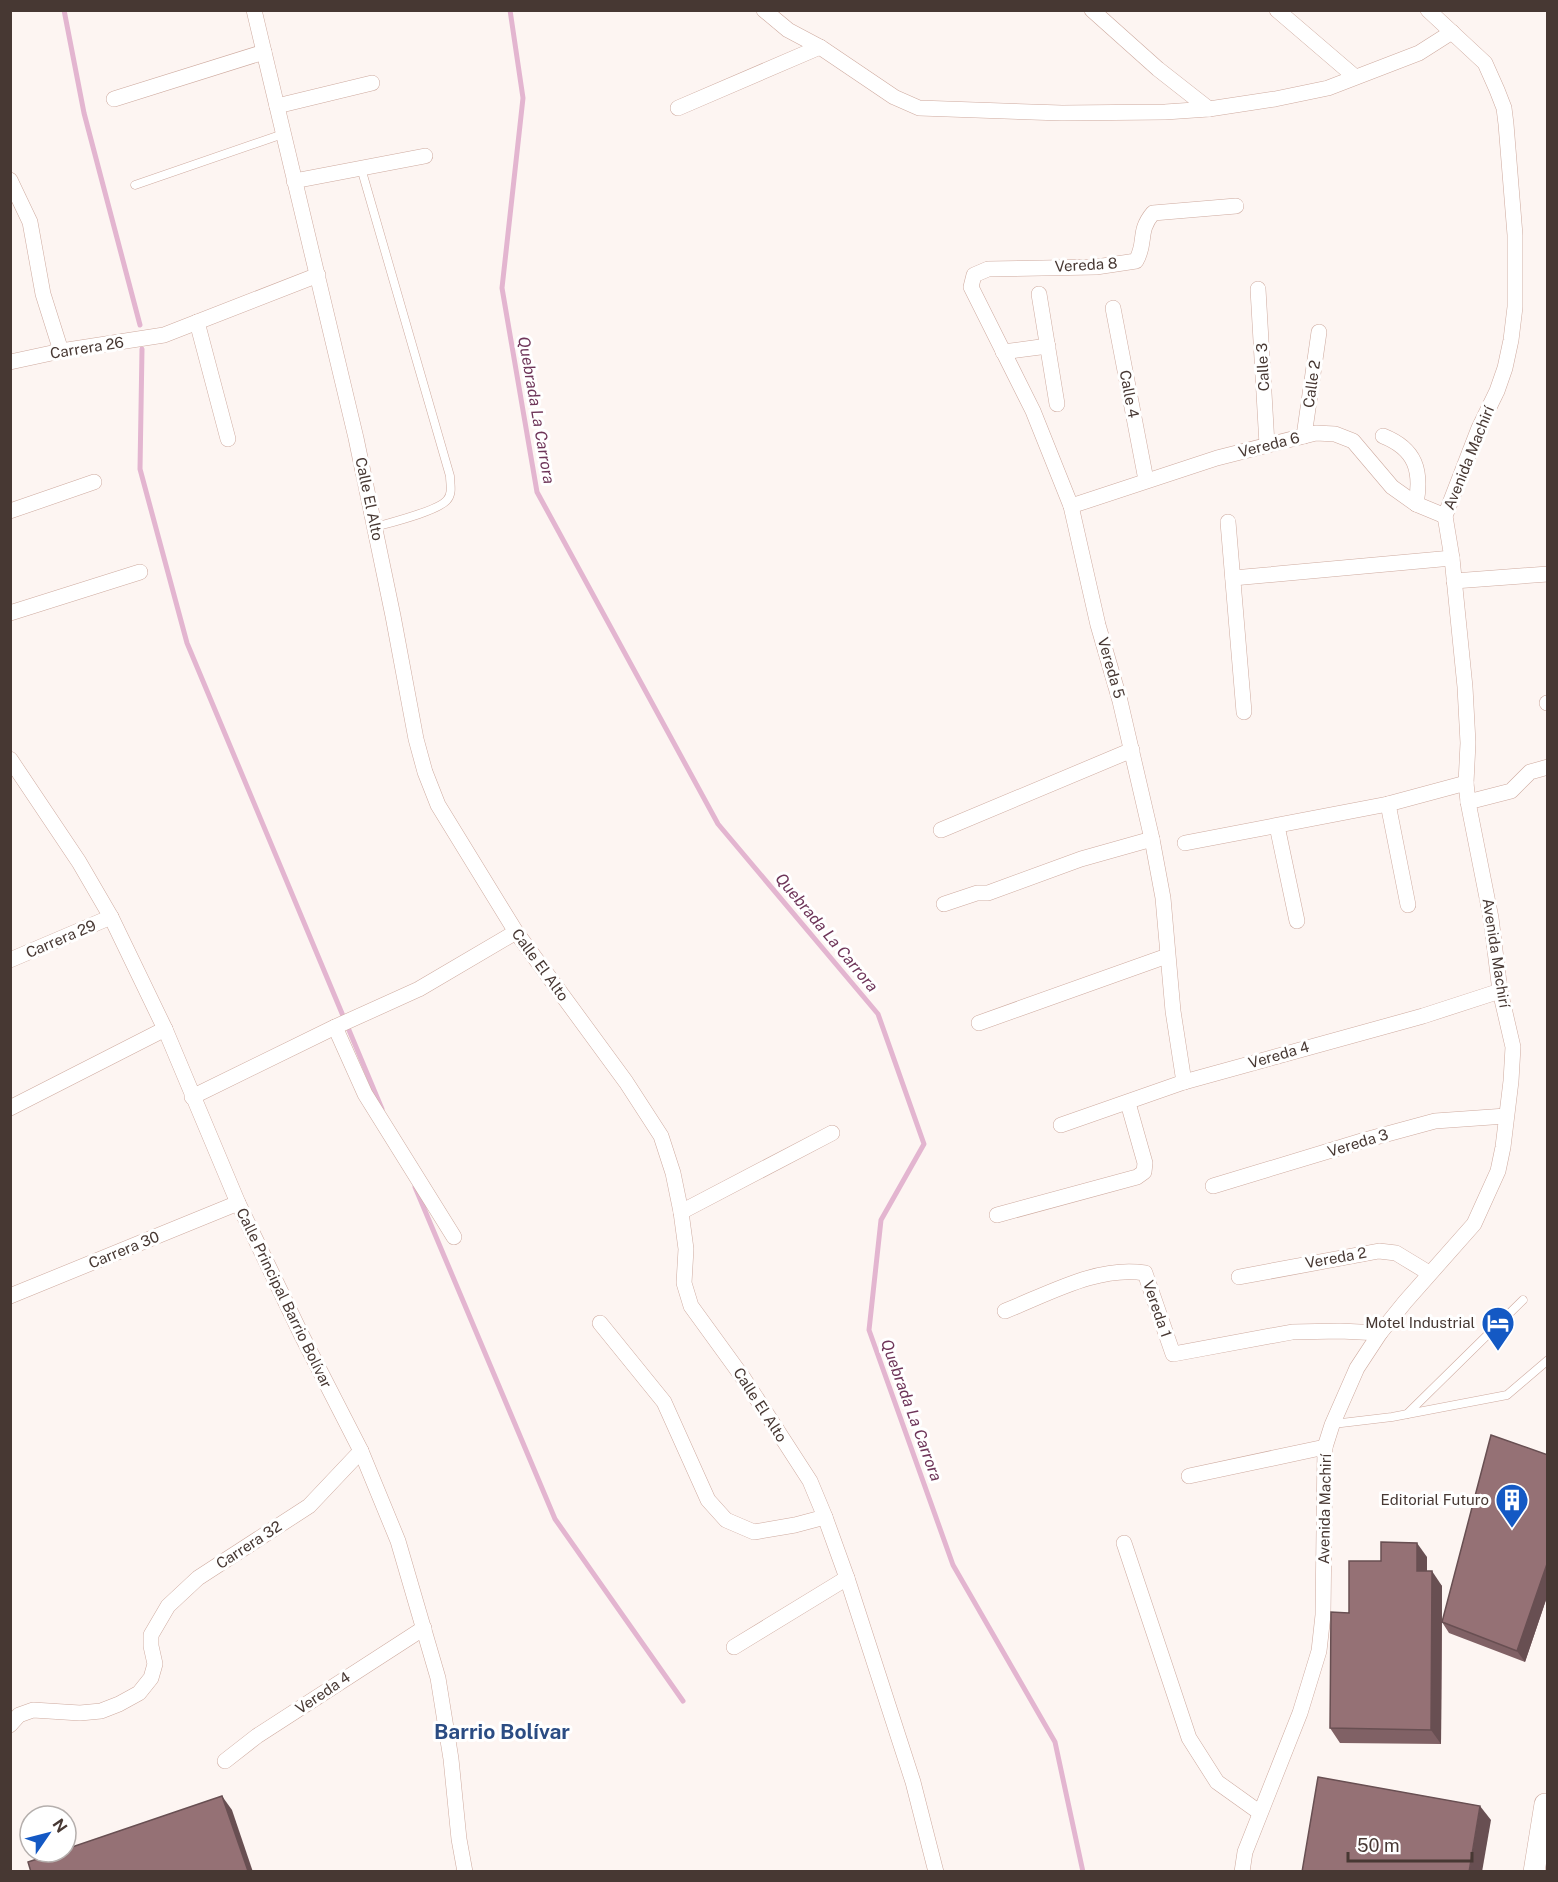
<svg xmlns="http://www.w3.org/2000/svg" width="1558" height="1882" viewBox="0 0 1558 1882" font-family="'Public Sans',sans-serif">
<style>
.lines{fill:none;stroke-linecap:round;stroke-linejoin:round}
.stream{stroke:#e3b5d0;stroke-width:5}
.service-casing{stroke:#ceaa9f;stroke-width:9}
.minor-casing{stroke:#ceaa9f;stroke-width:16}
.secondary-casing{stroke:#ceaa9f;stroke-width:22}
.service{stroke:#fff;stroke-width:8}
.minor{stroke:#fff;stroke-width:15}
.secondary{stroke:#fff;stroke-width:21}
.wall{fill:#806165}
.shaded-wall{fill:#684f52}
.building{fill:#957175;stroke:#684f52;stroke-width:1.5}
.labels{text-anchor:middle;stroke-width:6;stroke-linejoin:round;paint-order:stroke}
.street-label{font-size:15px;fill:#473833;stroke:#fff}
.poi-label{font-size:15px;fill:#473833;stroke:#fff;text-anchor:end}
.water-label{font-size:16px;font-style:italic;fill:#6e3559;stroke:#fff}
.district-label{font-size:21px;font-weight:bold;fill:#2b4c83;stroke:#fff}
</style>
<rect width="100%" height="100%" fill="#fdf5f2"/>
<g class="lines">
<g class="stream">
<path d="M64 10 84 113 140 325"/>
<path d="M510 10 523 98 502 288 537 492 718 824 878 1014 924 1144 881 1220 869 1330 953 1565 1055 1742 1083 1872"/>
<path d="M142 349 140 469 187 643 382 1109"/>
<path d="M415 1187 555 1519 683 1701"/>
</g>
<g class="service-casing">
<g id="service">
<path d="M361 168 450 476C450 484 453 493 447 500 438 511 389 523 375 527"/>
<path d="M135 185 283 134"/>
<path d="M1407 1414 1523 1300"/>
<path d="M1333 1424 1392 1417 1507 1395 1548 1360"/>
</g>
</g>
<g class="minor-casing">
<g id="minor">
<path d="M254 10 356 438 393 616 416 739 425 772 438 805 516 932 626 1082 661 1136 673 1173 681 1212 686 1249 684 1283 691 1306 744 1379 810 1481 825 1517 847 1578 913 1782 936 1872"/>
<path d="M764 10 788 30 820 47 894 97 919 108 1062 113 1165 112 1209 109 1275 99 1328 88 1419 53 1452 32"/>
<path d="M1092 10 1158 69 1209 109"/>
<path d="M1277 10 1354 76"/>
<path d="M114 99 264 52"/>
<path d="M277 106 372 83"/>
<path d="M678 108 820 47"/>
<path d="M10 180 30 222 43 294 61 351"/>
<path d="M294 181 425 156"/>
<path d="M1258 289 1267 445"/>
<path d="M1039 294 1057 404"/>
<path d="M1113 308 1146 480"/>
<path d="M197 322 228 439"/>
<path d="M1003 352 1048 346"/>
<path d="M10 362 61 351 164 335 318 275"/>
<path d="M1304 436 1319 332"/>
<path d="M1383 436C1416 449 1422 471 1416 504"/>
<path d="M1071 506 1217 458 1316 433 1335 434 1353 441 1392 487 1416 504 1445 516"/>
<path d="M10 511 94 482"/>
<path d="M1228 522 1244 712"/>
<path d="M1233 578 1452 558"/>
<path d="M1454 581 1548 574"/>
<path d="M10 613 140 572"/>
<path d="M1547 703H1548"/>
<path d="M10 759 79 862 111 917 165 1029 238 1203 302 1336 361 1451 398 1541 438 1678 451 1759 459 1839 465 1872"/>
<path d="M1468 802 1511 791 1530 772 1548 767"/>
<path d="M1388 804 1408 905"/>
<path d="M1277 826 1297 921"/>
<path d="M941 830 1132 750"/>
<path d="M1185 843 1388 804 1466 783"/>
<path d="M944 904 977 893H988L1081 859 1152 839"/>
<path d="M10 960 111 917"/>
<path d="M979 1023 1167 956"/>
<path d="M335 1027 365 1094 454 1237"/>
<path d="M1184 1082 1173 1011 1163 898 1152 839 1120 701 1098 625 1071 506 1033 411 971 287 974 275 988 269 1096 267 1136 261C1147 242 1137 232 1153 213L1236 206"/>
<path d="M192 1097 335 1027 419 989 516 932"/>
<path d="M10 1108 165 1029"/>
<path d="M1061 1125 1184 1082 1423 1016 1500 991"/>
<path d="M1213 1186 1365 1140 1435 1121 1506 1116"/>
<path d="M681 1212 832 1133"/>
<path d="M997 1215 1137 1177 1144 1172 1145 1163 1128 1103"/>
<path d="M1239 1277 1379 1251 1396 1253 1429 1273"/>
<path d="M10 1296 238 1203"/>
<path d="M1005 1311C1048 1294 1099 1265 1145 1273L1173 1354 1292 1332 1340 1331 1380 1333"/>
<path d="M600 1323 664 1402 708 1500 726 1520 754 1532 795 1525 825 1517"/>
<path d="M1189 1476 1325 1447"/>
<path d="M1124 1543 1189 1738 1217 1782 1259 1812"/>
<path d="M734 1647 847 1578"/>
<path d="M10 1725 19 1715 33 1710 80 1713 101 1711 119 1704 139 1693 151 1678 155 1664 151 1646V1635L168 1606 198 1578 309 1506 361 1451"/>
<path d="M225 1761 257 1736 424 1628"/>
<path d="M1242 1872 1245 1852 1300 1713 1319 1651 1323 1615 1325 1447 1332 1425 1357 1368 1380 1333 1405 1302 1474 1224 1498 1171 1503 1147 1511 1081 1513 1047 1500 991 1491 918 1468 802 1466 783 1468 743 1465 687 1452 558 1445 516 1479 428 1497 391 1505 368 1511 340 1515 307V235L1506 124 1504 108 1497 90 1485 63 1428 10"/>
</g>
</g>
<g class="secondary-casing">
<path id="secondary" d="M1534 1872 1545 1804"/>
</g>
<use href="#service" class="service"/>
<use href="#minor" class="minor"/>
<use href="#secondary" class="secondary"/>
</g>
<path class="wall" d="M1548 1455V1594L1525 1662 1449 1633 1442 1622 1441 1744 1340 1743 1330 1728 1349 1613 1381 1561 1427 1557V1571L1442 1586V1620Z"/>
<g class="shaded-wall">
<path d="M1417 1543 1427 1557V1585L1417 1571Z"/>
<path d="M1548 1561V1594L1525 1662 1517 1651Z"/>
<path d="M1432 1571 1442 1586 1441 1744 1431 1730Z"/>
<path d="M222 1796 232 1810 253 1872H248Z"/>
<path d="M1480 1806 1491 1820 1482 1872H1469Z"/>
</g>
<g class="building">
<path d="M1491 1435 1548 1455V1561L1517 1651 1442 1622Z"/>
<path d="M1381 1542 1417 1543V1571H1432L1431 1730 1330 1728 1331 1612 1349 1613V1561H1381Z"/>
<path d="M1318 1777 1480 1806 1469 1872H1302Z"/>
<path d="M222 1796 248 1871 31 1872 28 1862 58 1852H66V1849Z"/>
</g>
<defs>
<g id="hotel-pin" transform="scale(1.725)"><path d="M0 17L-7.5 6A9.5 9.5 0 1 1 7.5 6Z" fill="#1459c4" stroke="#fff"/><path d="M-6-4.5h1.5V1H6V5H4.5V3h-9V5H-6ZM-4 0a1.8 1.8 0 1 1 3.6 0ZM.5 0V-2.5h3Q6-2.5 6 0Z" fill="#fff"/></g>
<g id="building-pin" transform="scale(1.725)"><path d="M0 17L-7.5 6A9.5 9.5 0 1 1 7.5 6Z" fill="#1459c4" stroke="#fff"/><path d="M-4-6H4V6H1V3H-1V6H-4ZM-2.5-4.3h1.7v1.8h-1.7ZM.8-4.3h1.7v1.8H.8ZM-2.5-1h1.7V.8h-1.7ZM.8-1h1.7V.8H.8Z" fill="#fff"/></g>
</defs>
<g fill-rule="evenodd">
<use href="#hotel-pin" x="1498" y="1323"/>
<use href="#building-pin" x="1512" y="1500"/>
</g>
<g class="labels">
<g class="street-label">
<text transform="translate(1086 265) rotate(-3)" y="5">Vereda 8</text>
<text transform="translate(87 348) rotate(-9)" y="5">Carrera 26</text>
<text transform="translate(1263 367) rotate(-93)" y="5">Calle 3</text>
<text transform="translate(1312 384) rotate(-82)" y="5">Calle 2</text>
<text transform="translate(1129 394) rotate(79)" y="5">Calle 4</text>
<text transform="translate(1269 445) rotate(-14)" y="5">Vereda 6</text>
<text transform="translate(1469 458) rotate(-68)" y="5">Avenida Machirí</text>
<text transform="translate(369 499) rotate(78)" y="5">Calle El Alto</text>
<text transform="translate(1111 668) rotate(74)" y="5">Vereda 5</text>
<text transform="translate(61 939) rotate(-23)" y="5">Carrera 29</text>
<text transform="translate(1496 953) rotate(81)" y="5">Avenida Machirí</text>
<text transform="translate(540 965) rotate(54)" y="5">Calle El Alto</text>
<text transform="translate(1279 1055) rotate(-16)" y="5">Vereda 4</text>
<text transform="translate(1358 1143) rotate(-17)" y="5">Vereda 3</text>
<text transform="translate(124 1250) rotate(-22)" y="5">Carrera 30</text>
<text transform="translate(1336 1258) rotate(-10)" y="5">Vereda 2</text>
<text transform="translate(284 1298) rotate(64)" y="5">Calle Principal Barrio Bolívar</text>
<text transform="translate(1157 1309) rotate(71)" y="5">Vereda 1</text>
<text transform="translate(760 1405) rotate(57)" y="5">Calle El Alto</text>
<text transform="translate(1325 1509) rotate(-89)" y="5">Avenida Machirí</text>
<text transform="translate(249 1545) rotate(-33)" y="5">Carrera 32</text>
<text transform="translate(323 1693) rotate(-34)" y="5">Vereda 4</text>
</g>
<g class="poi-label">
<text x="1475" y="1328">Motel Industrial</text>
<text x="1489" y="1505">Editorial Futuro</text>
</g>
<g class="water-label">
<text transform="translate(537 410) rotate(80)" y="6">Quebrada La Carrora</text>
<text transform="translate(827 932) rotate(50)" y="6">Quebrada La Carrora</text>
<text transform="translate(912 1410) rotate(70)" y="6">Quebrada La Carrora</text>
</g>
<g class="district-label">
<text x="502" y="1739">Barrio Bolívar</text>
</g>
</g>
<rect width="1558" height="1882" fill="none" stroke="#473833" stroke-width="24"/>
<g transform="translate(48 1834) rotate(55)"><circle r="28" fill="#ffffff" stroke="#b5afad" stroke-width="1.5"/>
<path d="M0-4.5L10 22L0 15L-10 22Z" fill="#1459c4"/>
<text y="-9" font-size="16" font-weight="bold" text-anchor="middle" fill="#473833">N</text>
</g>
<path d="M1348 1852v9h124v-9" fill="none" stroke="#473833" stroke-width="3"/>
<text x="1357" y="1852" font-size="18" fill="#473833" stroke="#ffffff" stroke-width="4.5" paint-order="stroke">50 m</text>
</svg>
